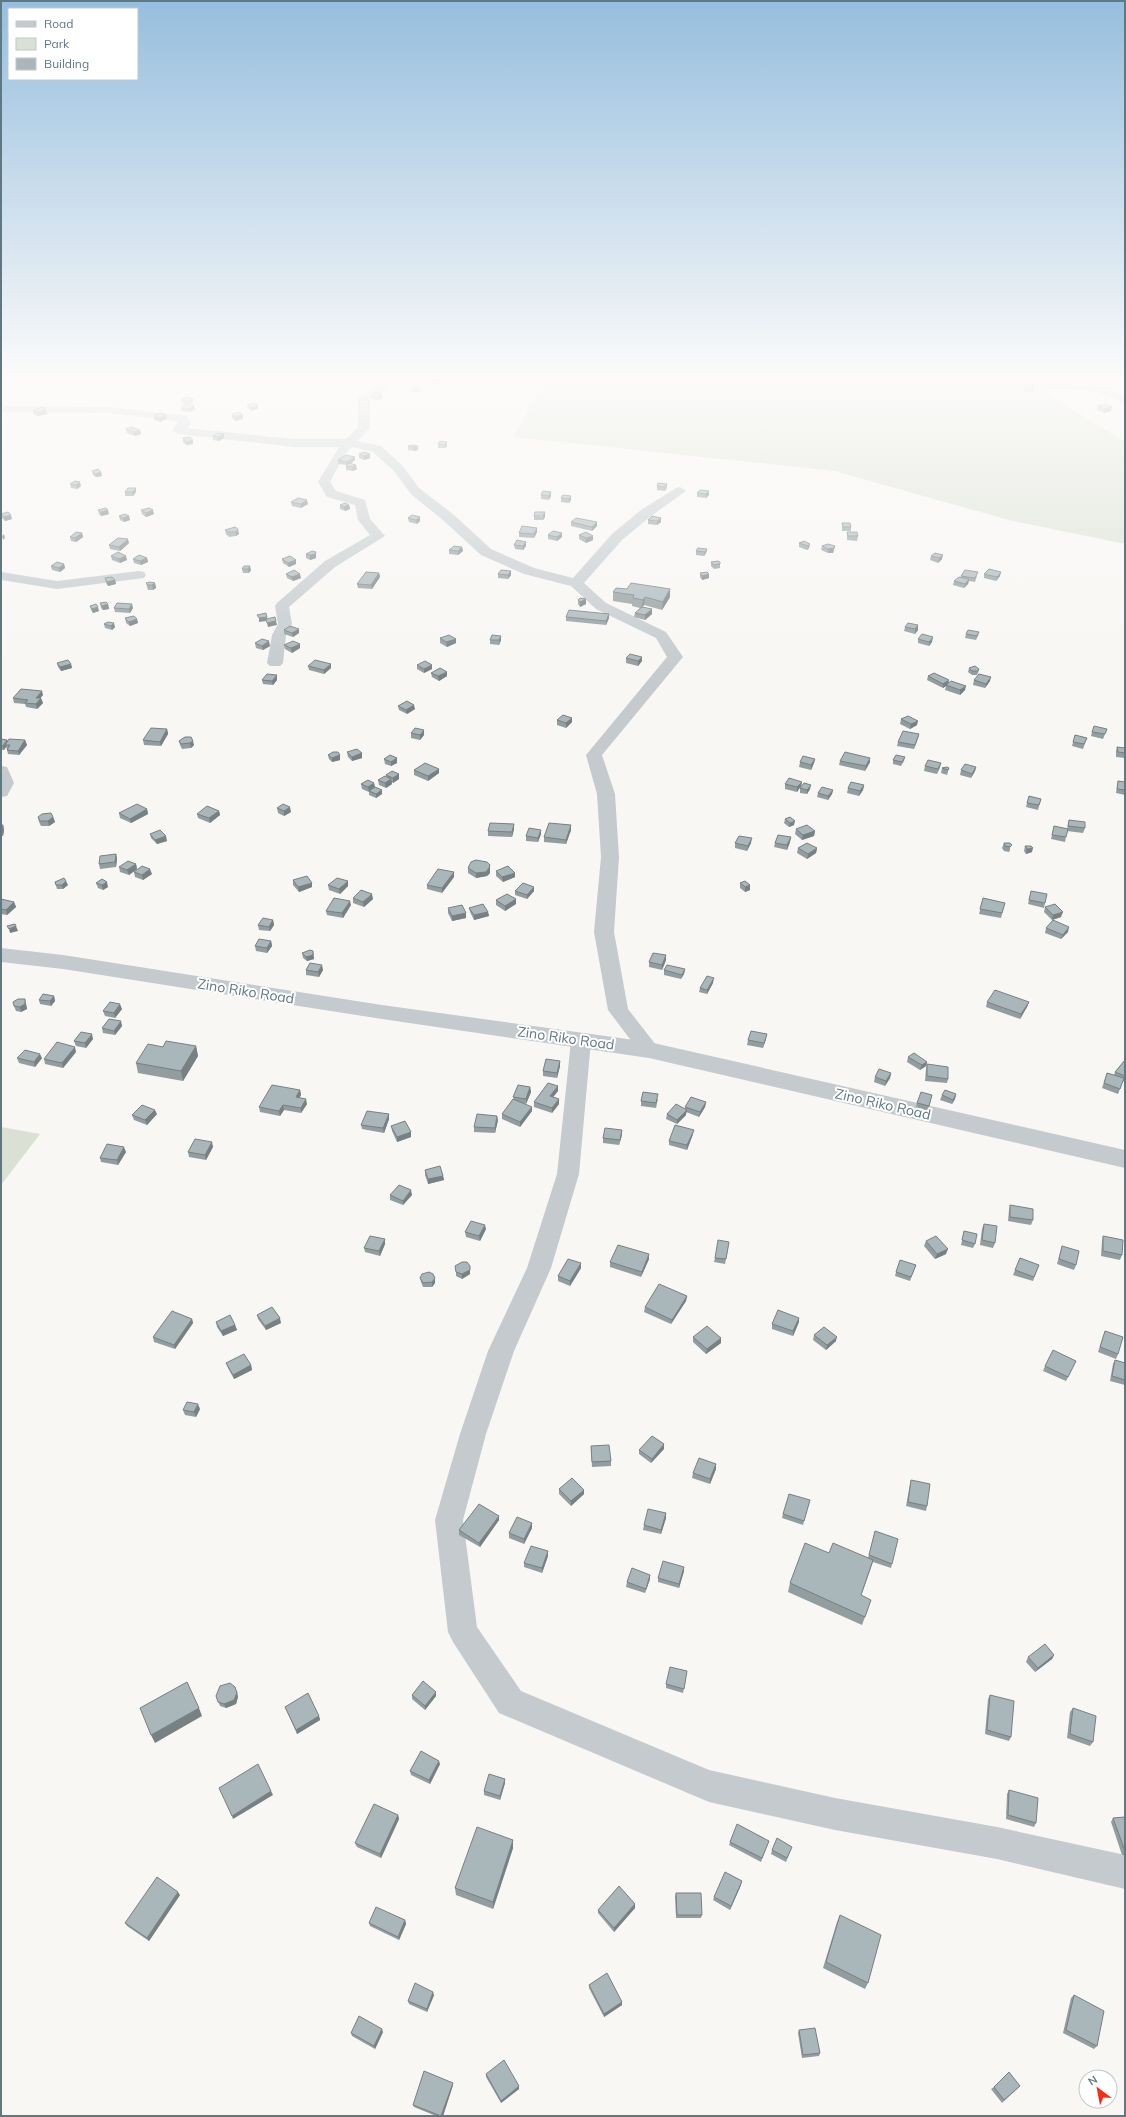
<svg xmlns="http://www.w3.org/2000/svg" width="1126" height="2117" viewBox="0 0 1126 2117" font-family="Mulish,sans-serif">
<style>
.green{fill:#dae0d4}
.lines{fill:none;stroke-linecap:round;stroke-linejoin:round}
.minor{fill:#c4cacd;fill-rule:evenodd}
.tertiary{fill:#c4cacd;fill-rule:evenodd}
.wall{fill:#929da0}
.shaded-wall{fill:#778082}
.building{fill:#aab7ba;stroke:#778082}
.labels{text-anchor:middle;stroke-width:4;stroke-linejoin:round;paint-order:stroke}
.street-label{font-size:14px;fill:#5f7882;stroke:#fff}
</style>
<rect width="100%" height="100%" fill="#f8f7f4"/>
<g class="green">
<path d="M568 381H1019L1031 383 1125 442V544L1009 520 834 471 513 437 543 386Z"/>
<path d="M1 1127 40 1134 1 1185Z"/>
</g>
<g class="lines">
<g class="minor">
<path d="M383 381H393L390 388 370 399V428L357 441 381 446 402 465 419 488 454 515 491 549 534 568 573 578 612 534 641 510 676 488 680 487 686 491 651 516 622 540 584 583 606 603 666 632 683 657 602 755 615 794 619 857 614 932 628 1009 656 1045 659 1050 656 1055 649 1057 642 1055 608 1010 594 932 601 857 597 794 586 755 667 657 656 638 596 609 571 586 524 574 481 555 444 521 411 494 394 471 373 452 352 447 345 454 330 482 336 491 365 500 370 519 385 536 335 567 289 607 292 624 286 635 283 663 280 666H270L267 663 272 635 278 624 275 606 277 603 325 561 370 535 358 520 355 505 327 497 318 482 339 447H294L178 434 172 431 178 421 109 413 1 412V406L109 407 187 416 191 423 187 428 294 439H346L358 427V398L381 384Z"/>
<path d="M1007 381H1048L1099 386 1125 396V403L1097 392 1012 384Z"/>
<path d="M139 571 144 572 146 575 144 578 57 589 1 580V572L57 581Z"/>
<path d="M1 766 7 767 14 783 7 796 1 797Z"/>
<path d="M581 1034 588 1036 591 1041 579 1174 551 1268 514 1351 486 1434 463 1520 477 1627 521 1691 709 1770 835 1798 997 1827 1125 1855V1889L997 1859 835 1830 709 1802 499 1713 453 1642 448 1632 435 1520 460 1434 488 1351 527 1268 557 1174 571 1041 574 1036Z"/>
</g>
<path class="tertiary" d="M1 948 63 955 382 1005 649 1042 1125 1150V1168L649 1058 382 1019 63 969 1 962Z"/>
</g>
<g class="wall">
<path d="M431 381H440V384L435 385 431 383Z"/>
<path d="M1025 384H1034L1033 387 1034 388 1033 392 1028 393 1024 391Z"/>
<path d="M411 388 420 392 415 393 411 391Z"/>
<path d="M371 395 383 397 379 400 371 399Z"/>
<path d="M181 399H193V402L188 405 195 409 190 412 181 411V408L187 405 182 403Z"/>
<path d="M247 405 258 409 251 411 248 408Z"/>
<path d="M1098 406 1111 411 1104 413 1097 410Z"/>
<path d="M33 410H46L47 414 38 416 33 414Z"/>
<path d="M232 414 243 415V419L235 421 232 418Z"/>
<path d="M166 415 167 419 160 422 154 420V416Z"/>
<path d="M126 429 140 430 141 434 135 436 127 433Z"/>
<path d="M213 436 224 438 219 441 213 440Z"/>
<path d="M183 438 193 440V444L186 445 183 442Z"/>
<path d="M447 442V446L445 448H438V444Z"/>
<path d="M413 445 418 450 414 451 408 450V446Z"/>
<path d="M359 454H370V458L364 460 359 458Z"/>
<path d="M355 457V460L350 464 357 469 353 471 346 470V466L347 465 338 464V460Z"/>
<path d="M92 471 101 472 102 476 96 477 93 475Z"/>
<path d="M70 484 81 486 77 489 71 488Z"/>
<path d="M667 484V488L665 491 657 490V486Z"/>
<path d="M709 491V495L706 498 697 497V493Z"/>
<path d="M125 492H136L133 496H125Z"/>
<path d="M551 492V496L549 500 541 499V495Z"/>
<path d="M571 496V500L569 503 561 502V498Z"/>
<path d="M291 502 308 504 301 508 292 506Z"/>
<path d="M340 505H349L350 509 345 511 340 509Z"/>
<path d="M98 510 109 514 101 516 99 514Z"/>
<path d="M141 510 154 514 146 517 142 514Z"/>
<path d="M1 514 12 519 5 521 2 518Z"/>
<path d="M412 515 420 521 417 524 409 522 408 518Z"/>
<path d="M119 516H129L130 520 124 522 120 520Z"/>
<path d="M534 516 545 517 543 520H534Z"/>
<path d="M648 520 661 522 657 525 648 524Z"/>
<path d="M571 522 597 526 592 531 571 526Z"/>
<path d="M842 523 851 527V531H842Z"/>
<path d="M235 527 239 534 236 536 229 537 226 534 225 530Z"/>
<path d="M537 528V532L534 538 519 537V533Z"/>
<path d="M847 532 858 536 857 541 847 540Z"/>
<path d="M82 533 83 537 76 542 71 541 70 537Z"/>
<path d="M548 535 562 537 557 541 548 539Z"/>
<path d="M579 535 593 540 586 543 579 539Z"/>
<path d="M804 541 809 548 807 550 799 547V543Z"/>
<path d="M526 542V546L523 550 515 549 514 545Z"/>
<path d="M129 543 120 551 110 549 109 545Z"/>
<path d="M822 546H835L833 553H828L821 550Z"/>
<path d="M462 547 463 551 458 555 449 554V550Z"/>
<path d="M707 549 706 553 704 556 696 555V551Z"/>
<path d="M306 554 316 556V558L310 560 306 558Z"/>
<path d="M111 556 127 560 120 563 112 560Z"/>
<path d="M931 556 942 559 938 563 930 560Z"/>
<path d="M147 558 148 562 141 565 134 563 133 559Z"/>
<path d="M282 559 296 560V564L289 567 283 563Z"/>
<path d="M711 562H720V568L714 569 711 566Z"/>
<path d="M64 564 65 568 60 572 52 570 51 566Z"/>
<path d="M244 566 251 570 249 573H243L242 569Z"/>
<path d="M511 571V575L508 579 498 578V574Z"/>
<path d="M379 573 380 577 372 589 358 588 357 584Z"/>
<path d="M700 573 709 578 702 580 700 577Z"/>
<path d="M286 574 301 578 293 581 287 578Z"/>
<path d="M984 574 1000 576 996 581 984 578Z"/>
<path d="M961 576H977L975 582 969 581 968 584 964 588 953 585 954 581 961 577Z"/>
<path d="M105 578 115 580 116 584 108 586 106 583Z"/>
<path d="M146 583H155L156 588 153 590H148L147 587Z"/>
<path d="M627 589H670V597L662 610 644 605 643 607 652 614 645 620 634 617 635 613 640 608 632 606V604L613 601V592Z"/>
<path d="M578 600 586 604 580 607 578 604Z"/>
<path d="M100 603 108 604 109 609 103 610 101 608Z"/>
<path d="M90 606 99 611 93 613 91 610Z"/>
<path d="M114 608H133L130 613 115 612Z"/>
<path d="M566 617 609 618 606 625 566 621Z"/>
<path d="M125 618 137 619 138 623 130 626 126 623Z"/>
<path d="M108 622 115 627 112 630 105 628 104 624Z"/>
<path d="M918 625V630L915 634 904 631 905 627Z"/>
<path d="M284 630 299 633 293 637 284 634Z"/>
<path d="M979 632 978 636 976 640 965 638 966 634Z"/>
<path d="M501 636V640L499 645 490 644V640Z"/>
<path d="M440 638 456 639V643L447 647 440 643Z"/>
<path d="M918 639 932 642 929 646 918 643Z"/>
<path d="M255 643 270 646 263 650 256 648Z"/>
<path d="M284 645 300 648 292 653 285 649Z"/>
<path d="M642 657V661L638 666 626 663V658Z"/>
<path d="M57 663 71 664 72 668 61 671 58 667Z"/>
<path d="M331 664V668L324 674 309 670 308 666Z"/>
<path d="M417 665H432V669L424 673 417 669Z"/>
<path d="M969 668 979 669 978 673 977 675H972L968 672Z"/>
<path d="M431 673 447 676 439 681 432 677Z"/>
<path d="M928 676 949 683 965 690 960 695 945 690 946 686 943 688 927 680Z"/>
<path d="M262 680H277L273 685 263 684Z"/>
<path d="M974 680 990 681 985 688 973 685Z"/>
<path d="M43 695 40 698 43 703 37 709 26 707 25 704 14 703 13 698Z"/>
<path d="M398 706 415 709 407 714 399 710Z"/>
<path d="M572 718V722L566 728 557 725V720Z"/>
<path d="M901 719 917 725 910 729 900 724Z"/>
<path d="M167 729 168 734 161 746 144 745 143 740Z"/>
<path d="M1107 729 1103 739 1091 736 1092 732Z"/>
<path d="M411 733 424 735 420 740 411 738Z"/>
<path d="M919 734 918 738 914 749 897 746 898 742Z"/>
<path d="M1075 735 1087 738 1083 749 1072 746Z"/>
<path d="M185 737 194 745 191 748 182 749 180 745 179 741Z"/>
<path d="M1 739 7 740 8 741 25 740 27 745 19 755 8 754 7 750V749L6 747 4 750H1Z"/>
<path d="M1117 747 1125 748V758L1116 757V751Z"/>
<path d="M347 752 362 753V758L352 761 348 757Z"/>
<path d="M328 755H340V760L332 762 329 759Z"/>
<path d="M905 757 904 761 901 766 893 764V760Z"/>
<path d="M397 758V763L391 766 385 764 384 759Z"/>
<path d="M815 759 814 763 811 770 799 767 800 762Z"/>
<path d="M840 761 870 762 865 771 839 765Z"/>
<path d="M941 763 940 768 937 774 924 771 925 766Z"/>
<path d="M976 767 975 771 971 778 960 775 961 770Z"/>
<path d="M942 768H949L947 775 941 773Z"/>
<path d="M414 770 439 773 428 781 414 775Z"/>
<path d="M399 774V779L393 783 392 782V784L386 788 379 785 378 780 387 777 386 775Z"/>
<path d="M1118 781 1125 782V795L1116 793Z"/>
<path d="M802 782 801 786 797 792 785 789V784Z"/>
<path d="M374 783 375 787 382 790V794L376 798 369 795V792L362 789 361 784Z"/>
<path d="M864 785 863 790 859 796 847 793 848 788Z"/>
<path d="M800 788 810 789 807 794 800 793Z"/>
<path d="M833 790 832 794 828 800 817 797 818 793Z"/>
<path d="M1029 796 1041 799 1038 810 1026 807Z"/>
<path d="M277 808 291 812 284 816 278 813Z"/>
<path d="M147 809 148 814 131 823 120 818 119 813Z"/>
<path d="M219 811 220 815 210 823 198 818 197 814Z"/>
<path d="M38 817H53L55 822 49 826H41L39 822Z"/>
<path d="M785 819 794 825 789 827 784 823Z"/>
<path d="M1069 820 1085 828 1083 833 1067 831 1065 842 1051 839 1054 826 1067 829Z"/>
<path d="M514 824V829L512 837 488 836V831Z"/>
<path d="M1 825H3L4 830 3 836H1Z"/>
<path d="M796 829 815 831 814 836 802 840 795 834Z"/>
<path d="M541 830V834L538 842 526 841V836Z"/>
<path d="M571 830 566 844 544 842V837Z"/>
<path d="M150 834 167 841 157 844 151 838Z"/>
<path d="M791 837 790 842 787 850 774 847 775 843Z"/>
<path d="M735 843H751L747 851 735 848Z"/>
<path d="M1004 843H1010V850L1009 852 1004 851 1002 848Z"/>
<path d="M1025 846 1032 852 1026 854 1024 851Z"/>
<path d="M798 848H817L816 853 807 859 797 853Z"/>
<path d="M116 854 117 859 116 867 100 869 99 864Z"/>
<path d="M136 864 137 869 129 875 120 872 119 867Z"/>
<path d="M468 868 490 870V873L487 876 476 878 468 873Z"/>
<path d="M496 871 515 873V877L503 882 496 876Z"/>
<path d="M134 872 152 874 143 880 135 877Z"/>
<path d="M454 877 442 893 427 889V885Z"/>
<path d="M293 880 312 887 299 892 293 885Z"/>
<path d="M55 882 68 885 63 889H57Z"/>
<path d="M96 883 108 887 103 890 98 888Z"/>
<path d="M740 883 750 885V890L745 892 740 888Z"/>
<path d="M328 885 348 886 340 894 329 890Z"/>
<path d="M534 887V891L527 899 515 895V891Z"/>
<path d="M1031 891 1045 903 1044 908 1028 904Z"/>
<path d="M353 898 373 899 364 907 353 903Z"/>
<path d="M983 898 1005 903 1001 918 979 914Z"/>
<path d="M1 899 14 902 16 907 7 915 1 914Z"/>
<path d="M496 900 516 904 505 911 496 905Z"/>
<path d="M351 905 343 918 327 915 326 911Z"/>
<path d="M1045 907 1061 917 1052 920 1044 912Z"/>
<path d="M448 908 466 913V918L452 921 448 913Z"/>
<path d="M469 908 488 912 489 916 474 920 470 912Z"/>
<path d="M273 920 274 925 270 931 259 930 258 925Z"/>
<path d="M1046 928 1068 932 1061 939 1045 933Z"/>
<path d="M271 941 272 946 267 953 256 951 255 946Z"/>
<path d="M313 951 314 959 307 961 303 958 302 953Z"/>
<path d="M666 955V960L662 970 649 967V962Z"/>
<path d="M685 969 684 974 681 979 664 975V970Z"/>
<path d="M306 970H323L319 977 306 975Z"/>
<path d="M713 983 707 994 699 992 700 988Z"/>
<path d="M54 996 55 1001 51 1006 40 1004 39 1000Z"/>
<path d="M987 1002H1029L1027 1007 1020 1019 986 1007Z"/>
<path d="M26 1004 27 1009 21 1012 16 1011 14 1006Z"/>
<path d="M122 1009 115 1018 105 1016 103 1011Z"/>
<path d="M122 1026 115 1035 103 1033 102 1028Z"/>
<path d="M93 1039 86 1048 76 1046 74 1041Z"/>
<path d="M766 1039 763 1048 747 1045 748 1040Z"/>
<path d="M196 1046 198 1056 183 1081 138 1073 136 1063 163 1047Z"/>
<path d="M76 1052 63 1068 45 1064 44 1059Z"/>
<path d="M908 1057 927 1062 926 1066 920 1070 907 1062Z"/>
<path d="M17 1058H42L35 1067 19 1063Z"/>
<path d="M1125 1060V1082L1123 1081 1118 1094 1102 1088 1107 1073 1114 1075 1115 1072Z"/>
<path d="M560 1061V1066L557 1078 543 1076V1071Z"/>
<path d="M927 1064 948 1079 947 1083 925 1081 926 1069Z"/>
<path d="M891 1073 890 1078 885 1086 874 1082 875 1077Z"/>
<path d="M558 1086V1091L553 1097 559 1099V1104L552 1113 534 1107V1102Z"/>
<path d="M530 1087 531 1092 526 1104 523 1103 532 1111 520 1127 502 1119V1114L514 1100 513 1097Z"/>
<path d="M300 1090 301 1095 299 1098 307 1104 301 1113 284 1110 280 1116 260 1112 259 1107Z"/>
<path d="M956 1094 955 1099 952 1104 940 1100 942 1095Z"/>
<path d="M932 1095 928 1111 916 1107 917 1103Z"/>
<path d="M658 1099 656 1108 641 1106V1101Z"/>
<path d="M706 1102 705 1107 699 1117 686 1112V1115L677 1124 666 1119 667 1114 685 1109V1107Z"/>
<path d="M157 1114 147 1125 134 1120 132 1115Z"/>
<path d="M389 1114V1119L384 1133 362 1129 361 1125Z"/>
<path d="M498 1120 495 1133 474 1132V1127Z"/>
<path d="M391 1126 411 1137 397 1142 392 1131Z"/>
<path d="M622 1130V1135L619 1145 603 1143V1138Z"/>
<path d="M693 1134 687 1150 669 1145V1141Z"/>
<path d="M213 1147 206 1160 189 1157 188 1152Z"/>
<path d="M126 1152 118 1165 101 1162 100 1158Z"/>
<path d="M425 1170 443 1176 444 1180 428 1184 425 1175Z"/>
<path d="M390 1195H412L403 1205 390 1200Z"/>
<path d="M1010 1205 1033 1220 1031 1225 1008 1221 1009 1210Z"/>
<path d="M984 1224 995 1243 993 1248 980 1245 982 1229Z"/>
<path d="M486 1229 480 1241 466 1237 465 1232Z"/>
<path d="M964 1231 975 1244 973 1248 961 1245Z"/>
<path d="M1103 1236 1122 1255 1120 1260 1101 1256 1102 1241Z"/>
<path d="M385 1239V1244L380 1256 365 1252 364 1248Z"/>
<path d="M926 1241 946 1254 935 1259 924 1246Z"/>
<path d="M729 1242 725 1264 714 1262 715 1258Z"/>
<path d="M1062 1246 1076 1265 1074 1270 1057 1264Z"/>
<path d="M1020 1258 1039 1265 1033 1281 1013 1275Z"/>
<path d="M649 1259 641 1277 610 1267V1262Z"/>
<path d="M916 1265 910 1281 895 1276 896 1272Z"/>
<path d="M581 1268 570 1286 558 1281V1276Z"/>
<path d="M470 1270V1274L462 1279 456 1276V1272Z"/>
<path d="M420 1278 435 1283 432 1287H423L421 1282Z"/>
<path d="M687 1296 686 1301 671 1324 644 1312 645 1307Z"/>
<path d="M257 1315 281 1323 266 1330 258 1319Z"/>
<path d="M192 1319 193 1323 175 1349 154 1342 153 1337Z"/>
<path d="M216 1322 235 1325 237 1330 223 1336 217 1327Z"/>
<path d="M799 1322 793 1336 772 1329V1324Z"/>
<path d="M1105 1331 1118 1354 1116 1359 1098 1352Z"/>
<path d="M814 1335 836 1341 826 1350 813 1340Z"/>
<path d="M693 1337 721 1343 706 1354 693 1342Z"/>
<path d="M1115 1360 1125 1363V1385L1110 1381 1113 1364Z"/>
<path d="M1076 1361 1066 1381 1043 1371 1045 1366Z"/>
<path d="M226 1363 251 1365 252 1370 234 1379 228 1368Z"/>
<path d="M200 1409 196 1417 185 1415 183 1410Z"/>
<path d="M591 1446 611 1461V1466L592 1467Z"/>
<path d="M664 1449 651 1463 639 1454V1450Z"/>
<path d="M716 1464V1469L710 1484 692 1478 693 1473Z"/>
<path d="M911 1480 927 1506 926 1511 906 1506 910 1484Z"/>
<path d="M559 1489 584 1494 571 1506 559 1494Z"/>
<path d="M810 1500 803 1525 782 1518 783 1514Z"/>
<path d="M666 1513V1518L661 1534 643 1530 644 1525Z"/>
<path d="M499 1516V1520L480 1547 459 1535V1530Z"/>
<path d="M532 1523V1528L524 1544 509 1538V1533Z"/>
<path d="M875 1531 892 1564 891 1568 873 1562 861 1596 868 1609 862 1625 788 1592 790 1583 829 1553 868 1558Z"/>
<path d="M548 1556 542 1573 524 1567V1563Z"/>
<path d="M684 1567V1571L679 1588 658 1582V1578Z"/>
<path d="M650 1575V1579L645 1593 626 1587 627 1582Z"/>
<path d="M1054 1655 1052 1659 1035 1672 1026 1662 1028 1657Z"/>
<path d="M687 1671 683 1693 666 1688V1684Z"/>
<path d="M237 1691 238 1697 236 1704 226 1708 220 1706 216 1696Z"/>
<path d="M412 1695 436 1696 425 1710 412 1699Z"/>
<path d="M990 1695 1011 1737 1009 1741 985 1734 988 1699Z"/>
<path d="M285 1707 319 1716 320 1720 297 1734Z"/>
<path d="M1073 1708 1093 1742 1090 1746 1067 1738 1070 1712Z"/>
<path d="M440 1764 430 1784 411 1775 410 1771Z"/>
<path d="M505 1783 500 1800 484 1795V1791Z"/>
<path d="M1009 1790 1036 1823 1034 1827 1006 1819 1007 1794Z"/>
<path d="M398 1815 399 1819 381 1858 357 1847 355 1843Z"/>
<path d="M1125 1817V1855H1122L1111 1822 1113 1818Z"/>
<path d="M769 1841 761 1862 729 1845 730 1842Z"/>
<path d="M792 1847 786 1862 771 1854 772 1850Z"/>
<path d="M513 1848 493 1909 456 1895 455 1888Z"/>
<path d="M741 1885 730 1910 713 1900 714 1897Z"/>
<path d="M676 1893 702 1915 701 1918H676L675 1896Z"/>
<path d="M180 1895 149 1941 127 1926 125 1923Z"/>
<path d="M635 1904V1908L614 1932 598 1913V1910Z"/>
<path d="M840 1915 868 1983 865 1989 823 1968 837 1922Z"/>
<path d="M405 1920 406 1924 399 1940 370 1926 369 1923Z"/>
<path d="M589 1985 622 2005 604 2017 589 1988Z"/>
<path d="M434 1995 427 2012 409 2004 408 2001Z"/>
<path d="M1074 1995 1097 2046 1094 2049 1063 2033 1071 1998Z"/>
<path d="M799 2030 820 2053 819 2056 802 2058 798 2033Z"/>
<path d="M383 2032 375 2049 352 2036 351 2033Z"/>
<path d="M486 2074 519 2089 501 2103 486 2077Z"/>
<path d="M453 2083V2085L443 2116H436L414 2107 413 2105Z"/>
<path d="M1020 2086 1002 2103 991 2089 994 2087Z"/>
</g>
<g class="shaded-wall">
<path d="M434 381H440V384L435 385Z"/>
<path d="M1034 384 1033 388 1029 389V386Z"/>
<path d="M420 388V392L415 393V390Z"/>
<path d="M1034 388 1033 392 1028 393 1029 389Z"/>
<path d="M382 394 383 397 379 400 378 396Z"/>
<path d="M193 399V402L188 405 187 401Z"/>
<path d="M194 405 195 409 190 412V409Z"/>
<path d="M258 405V409L251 411V407Z"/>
<path d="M1112 407 1111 411 1104 413 1105 409Z"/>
<path d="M46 410 47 414 38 416 37 412Z"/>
<path d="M166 415 167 419 160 422 159 418Z"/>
<path d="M243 415V419L235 421V417Z"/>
<path d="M140 430 141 434 135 436 134 432Z"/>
<path d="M224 434V438L219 441 218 437Z"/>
<path d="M193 440V444L186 445V442Z"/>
<path d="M447 442V446L445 448V445Z"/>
<path d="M418 446V450L414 451 413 447Z"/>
<path d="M370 454V458L364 460V456Z"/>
<path d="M355 457V460L347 465V462Z"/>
<path d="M356 465 357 469 353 471 352 467Z"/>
<path d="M101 472 102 476 96 477 95 474Z"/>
<path d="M80 482 81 486 77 489 76 485Z"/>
<path d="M136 488V492L133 496 132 492Z"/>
<path d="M709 491V495L706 498V494Z"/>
<path d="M551 492V496L549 500V496Z"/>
<path d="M571 496V500L569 503V499Z"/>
<path d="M307 500 308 504 301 508V504Z"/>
<path d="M349 505 350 509 345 511 344 507Z"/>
<path d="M108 510 109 514 101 516V512Z"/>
<path d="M153 510 154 514 146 517V513Z"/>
<path d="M545 512V517L543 520V516Z"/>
<path d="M11 515 12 519 5 521 4 517Z"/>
<path d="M129 516 130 520 124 522 123 518Z"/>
<path d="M420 517V521L417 524 416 520Z"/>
<path d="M661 518V522L657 525V521Z"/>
<path d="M597 522V526L592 531V527Z"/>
<path d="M537 528V532L534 538V534Z"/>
<path d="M238 529 239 534 236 536V532Z"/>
<path d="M82 533 83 537 76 542 75 538Z"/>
<path d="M562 533V537L557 541V537Z"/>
<path d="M4 534 5 538 3 540 2 536Z"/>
<path d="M593 536V540L586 543V538Z"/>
<path d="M128 539 129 543 120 551 119 547Z"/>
<path d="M526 542V546L523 550V546Z"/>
<path d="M810 544 809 548 807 550 808 546Z"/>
<path d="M835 546 833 553H828V549Z"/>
<path d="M462 547 463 551 458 555V551Z"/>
<path d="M707 549 706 553 704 556 705 552Z"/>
<path d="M316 552V558L310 560V555Z"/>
<path d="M943 555 942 559 938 563 939 558Z"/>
<path d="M126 556 127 560 120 563 119 559Z"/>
<path d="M147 558 148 562 141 565 140 561Z"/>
<path d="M296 560V564L289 567 288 563Z"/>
<path d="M64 564 65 568 60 572 59 568Z"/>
<path d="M250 566 251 570 249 573 248 569Z"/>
<path d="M511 571V575L508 579V575Z"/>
<path d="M1001 572 1000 576 996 581 997 577Z"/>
<path d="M379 573 380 577 372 589 371 585Z"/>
<path d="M300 574 301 578 293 581 292 577Z"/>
<path d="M709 574V578L702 580V576Z"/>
<path d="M969 579 968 584 964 588 965 584Z"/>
<path d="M115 580 116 584 108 586 107 582Z"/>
<path d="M155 583 156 588 153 590 152 585Z"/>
<path d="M670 589V597L662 610 663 602Z"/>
<path d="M645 597 644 605 642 608 643 600Z"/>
<path d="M586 599V604L580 607V602Z"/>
<path d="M108 604 109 609 103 610 102 606Z"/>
<path d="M132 604 133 608 130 613 129 609Z"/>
<path d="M98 607 99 611 93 613 92 609Z"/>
<path d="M652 609V614L645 620V615Z"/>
<path d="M609 614V618L606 625V621Z"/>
<path d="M267 617 268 621 266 619V621L259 622V618Z"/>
<path d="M137 619 138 623 130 626 129 622Z"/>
<path d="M276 621 277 625 268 627 267 623Z"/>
<path d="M114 623 115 627 112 630 111 626Z"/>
<path d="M918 625V630L915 634V629Z"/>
<path d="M299 629V633L293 637 292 633Z"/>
<path d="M501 636V640L499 645V640Z"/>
<path d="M933 637 932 642 929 646V642Z"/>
<path d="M456 639V643L447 647 446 642Z"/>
<path d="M269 641 270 646 263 650 262 646Z"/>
<path d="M300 644V648L292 653 291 648Z"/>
<path d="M642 657V661L638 666V661Z"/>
<path d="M71 664 72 668 61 671 60 667Z"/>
<path d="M331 664V668L324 674V670Z"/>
<path d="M432 665V669L424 673V669Z"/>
<path d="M447 672V676L439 681 438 676Z"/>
<path d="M277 675V680L273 685 272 681Z"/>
<path d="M991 677 990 681 985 688 986 684Z"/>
<path d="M949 680 948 685H946V686L943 688V684Z"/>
<path d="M966 686 965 690 960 695V690Z"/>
<path d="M42 691 43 695 37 702 36 698Z"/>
<path d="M41 698 43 703 37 709 36 704Z"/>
<path d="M414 705 415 709 407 714 406 710Z"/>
<path d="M572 718V722L566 728V723Z"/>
<path d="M918 721 917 725 910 729 911 724Z"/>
<path d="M167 729 168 734 161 746 160 742Z"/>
<path d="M424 730V735L420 740V735Z"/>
<path d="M919 734 918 738 914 749 915 745Z"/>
<path d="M7 740 8 744 5 745 6 747 4 750 3 746Z"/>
<path d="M25 740 27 745 19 755 18 751Z"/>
<path d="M193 741 194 745 191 748 190 743Z"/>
<path d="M362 753V758L352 761V757Z"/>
<path d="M340 755V760L332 762V758Z"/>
<path d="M397 758V763L391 766V762Z"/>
<path d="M870 758V762L865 771 866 766Z"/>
<path d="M815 759 814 763 811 770V765Z"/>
<path d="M976 767 975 771 971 778 972 774Z"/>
<path d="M439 769V773L428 781V776Z"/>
<path d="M399 774V779L393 783V778Z"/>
<path d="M391 779 392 784 386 788 385 783Z"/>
<path d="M802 782 801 786 797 792V787Z"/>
<path d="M374 783 375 788 369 791V792L368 787Z"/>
<path d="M811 785 810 789 807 794V790Z"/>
<path d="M864 785 863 790 859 796 860 791Z"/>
<path d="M382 790V794L376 798V794Z"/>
<path d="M833 790 832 794 828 800V796Z"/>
<path d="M290 807 291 812 284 816V811Z"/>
<path d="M147 809 148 814 131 823 130 819Z"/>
<path d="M219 811 220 815 210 823 209 818Z"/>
<path d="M53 817 55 822 49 826 48 821Z"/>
<path d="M795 821 794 825 789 827 790 823Z"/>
<path d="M514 824V829L512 837V832Z"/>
<path d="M3 825 4 830 3 836 2 832Z"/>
<path d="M571 825V830L566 844V840Z"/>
<path d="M541 830V834L538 842V838Z"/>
<path d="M815 831 814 836 802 840 803 835Z"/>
<path d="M166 836 167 841 157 844 155 840Z"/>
<path d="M791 837 790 842 787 850V845Z"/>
<path d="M752 838 751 843 747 851 748 846Z"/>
<path d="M817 848 816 853 807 859 808 854Z"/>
<path d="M1033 848 1032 852 1026 854 1027 849Z"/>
<path d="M116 854 117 859 116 867 115 862Z"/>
<path d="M136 864 137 869 129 875 127 870Z"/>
<path d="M490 865V873L487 876 476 878V873Z"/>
<path d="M150 869 152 874 143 880 142 875Z"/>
<path d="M454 872V877L442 893V888Z"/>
<path d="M515 873V877L503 882 502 877Z"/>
<path d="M66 881 68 885 63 889 62 885Z"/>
<path d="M348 881V886L340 894 339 889Z"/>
<path d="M107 882 108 887 103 890 102 885Z"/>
<path d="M312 883V887L299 892 298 887Z"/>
<path d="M750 885V890L745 892V887Z"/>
<path d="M534 887V891L527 899V895Z"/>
<path d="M372 894 373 899 364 907 363 902Z"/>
<path d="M516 899V904L505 911V906Z"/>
<path d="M350 901 351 905 343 918 342 913Z"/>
<path d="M14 902 16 907 7 915 6 910Z"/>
<path d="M488 912 489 916 474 920V915Z"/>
<path d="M1063 912 1061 917 1052 920 1053 915Z"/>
<path d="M466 913V918L452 921V916Z"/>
<path d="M273 920 274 925 270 931 269 927Z"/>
<path d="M16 926 18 931 10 933 9 929Z"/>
<path d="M1069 927 1068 932 1061 939 1063 935Z"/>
<path d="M271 941 272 946 267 953V948Z"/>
<path d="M313 951 314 959 307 961 306 957Z"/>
<path d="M666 955V960L662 970V965Z"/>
<path d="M322 965 323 970 319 977 318 972Z"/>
<path d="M685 969 684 974 681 979 682 975Z"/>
<path d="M714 978 713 983 707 994V990Z"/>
<path d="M54 996 55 1001 51 1006 50 1001Z"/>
<path d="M25 999 27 1009 21 1012 20 1007Z"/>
<path d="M1029 1002 1027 1007 1020 1019 1021 1014Z"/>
<path d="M120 1004 122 1009 115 1018 114 1013Z"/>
<path d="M121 1021 122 1026 115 1035 114 1031Z"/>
<path d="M92 1034 93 1039 86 1048 85 1043Z"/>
<path d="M767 1034 766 1039 763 1048 764 1043Z"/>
<path d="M196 1046 198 1056 183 1081 181 1071Z"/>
<path d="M75 1047 76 1052 63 1068 62 1063Z"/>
<path d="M40 1054 42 1058 35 1067 34 1062Z"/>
<path d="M560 1061V1066L557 1078V1073Z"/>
<path d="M927 1062 926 1066 920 1070 922 1065Z"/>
<path d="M891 1073 890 1078 885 1086 886 1081Z"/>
<path d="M558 1086V1091L550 1101V1096Z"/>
<path d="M530 1087 531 1092 526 1104V1099Z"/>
<path d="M300 1090 301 1095 297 1102 296 1097Z"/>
<path d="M956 1094 955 1099 952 1104 953 1100Z"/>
<path d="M306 1099 307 1104 301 1113V1108Z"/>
<path d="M559 1099V1104L552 1113V1108Z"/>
<path d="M706 1102 705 1107 699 1117 700 1112Z"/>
<path d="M283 1105 284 1110 280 1116 279 1111Z"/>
<path d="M532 1107V1111L520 1127V1122Z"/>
<path d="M155 1110 157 1114 147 1125 145 1120Z"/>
<path d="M687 1110 686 1115 677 1124V1120Z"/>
<path d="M389 1114V1119L384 1133 383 1128Z"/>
<path d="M497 1116 498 1120 495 1133V1128Z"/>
<path d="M622 1130V1135L619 1145Z"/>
<path d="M694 1130 693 1134 687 1150V1145Z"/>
<path d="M411 1132V1137L397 1142V1137Z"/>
<path d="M212 1142 213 1147 206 1160 205 1155Z"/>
<path d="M124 1147 126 1152 118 1165 117 1160Z"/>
<path d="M443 1176 444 1180 428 1184V1179Z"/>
<path d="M411 1190 412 1195 403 1205V1201Z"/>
<path d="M485 1225 486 1229 480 1241 479 1236Z"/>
<path d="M385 1239V1244L380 1256 379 1251Z"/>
<path d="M948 1249 946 1254 935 1259 937 1254Z"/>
<path d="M649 1254V1259L641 1277 642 1272Z"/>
<path d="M581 1263V1268L570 1286V1281Z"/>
<path d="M470 1266V1274L462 1279V1274Z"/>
<path d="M435 1278V1283L432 1287V1282Z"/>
<path d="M687 1296 686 1301 671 1324 672 1320Z"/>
<path d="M280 1318 281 1323 266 1330 265 1326Z"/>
<path d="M799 1318V1322L793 1336V1331Z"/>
<path d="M192 1319 193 1323 175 1349 174 1345Z"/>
<path d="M235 1325 237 1330 223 1336 221 1331Z"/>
<path d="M837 1337 836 1341 826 1350 827 1345Z"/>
<path d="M721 1338V1343L706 1354 707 1349Z"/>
<path d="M251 1365 252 1370 234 1379 233 1375Z"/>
<path d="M198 1404 200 1409 196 1417 194 1412Z"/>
<path d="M664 1444V1449L651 1463 652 1459Z"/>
<path d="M716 1464V1469L710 1484V1479Z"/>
<path d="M584 1490V1494L571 1506V1501Z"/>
<path d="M666 1513V1518L661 1534V1530Z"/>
<path d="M499 1516V1520L480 1547 479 1543Z"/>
<path d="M532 1523V1528L524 1544V1539Z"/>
<path d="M548 1551V1556L542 1573V1568Z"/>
<path d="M684 1567V1571L679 1588V1584Z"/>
<path d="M650 1575V1579L645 1593 646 1589Z"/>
<path d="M1054 1655 1052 1659 1035 1672 1038 1668Z"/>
<path d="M235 1687 238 1697 236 1704 226 1708 224 1704Z"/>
<path d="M436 1692V1696L425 1710V1706Z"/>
<path d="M199 1708 202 1716 155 1743 151 1735Z"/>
<path d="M319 1716 320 1720 297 1734 296 1730Z"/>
<path d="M439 1761 440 1764 430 1784 429 1780Z"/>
<path d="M505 1779V1783L500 1800V1796Z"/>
<path d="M271 1791 273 1795 233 1819 232 1816Z"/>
<path d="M398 1815 399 1819 381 1858 380 1854Z"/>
<path d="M513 1840V1848L493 1909V1902Z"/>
<path d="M742 1881 741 1885 730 1910 731 1906Z"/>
<path d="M178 1892 180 1895 149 1941 147 1938Z"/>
<path d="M635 1904V1908L614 1932V1928Z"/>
<path d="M405 1920 406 1924 399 1940 398 1937Z"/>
<path d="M433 1992 434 1995 427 2012V2009Z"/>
<path d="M622 2002V2005L604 2017V2014Z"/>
<path d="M382 2029 383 2032 375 2049 374 2046Z"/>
<path d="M453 2083V2085L443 2116H441Z"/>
<path d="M519 2086V2089L501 2103V2101Z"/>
</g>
<g class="building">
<path d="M1029 382 1034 384 1029 386 1025 384Z"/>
<path d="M417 386 420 388 415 390 411 388Z"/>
<path d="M1029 386 1034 388 1029 389 1024 387Z"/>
<path d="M375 392 382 394 378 396 371 395Z"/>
<path d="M187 397 193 399 187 401 181 399Z"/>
<path d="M254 403 258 405 251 407 247 405Z"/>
<path d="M185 404 194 405 190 409 181 408Z"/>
<path d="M1105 404 1112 407 1105 409 1098 406Z"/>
<path d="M42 407 46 410 37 412 33 410Z"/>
<path d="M240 412 243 415 235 417 232 414Z"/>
<path d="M160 413 166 415 159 418 154 416Z"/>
<path d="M132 427 140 430 134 432 126 429Z"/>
<path d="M218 433 224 434 218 437 213 436Z"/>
<path d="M190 437 193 440 186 442 183 438Z"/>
<path d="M440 441 447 442 445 445 438 444Z"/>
<path d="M413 445 418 446 413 447 408 446Z"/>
<path d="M364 452 370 454 364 456 359 454Z"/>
<path d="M346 455 355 457 347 462 338 460Z"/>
<path d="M349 463 356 465 352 467 346 466Z"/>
<path d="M98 469 101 472 95 474 92 471Z"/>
<path d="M75 481 80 482 76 485 70 484Z"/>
<path d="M658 483 667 484 665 487 657 486Z"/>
<path d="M128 488H136L132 492H125Z"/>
<path d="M700 490 709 491 706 494 697 493Z"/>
<path d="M543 491 551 492 549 496 541 495Z"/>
<path d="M563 495 571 496 569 499 561 498Z"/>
<path d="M298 498 307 500 301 504 291 502Z"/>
<path d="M345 503 349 505 344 507 340 505Z"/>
<path d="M106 508 108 510 101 512 98 510Z"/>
<path d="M149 508 153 510 146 513 141 510Z"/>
<path d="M8 512 11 515 4 517 1 514Z"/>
<path d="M535 512H545L543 516H534Z"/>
<path d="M125 514 129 516 123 518 119 516Z"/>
<path d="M412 515 420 517 416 520 408 518Z"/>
<path d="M652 516 661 518 657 521 648 520Z"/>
<path d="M576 518 597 522 592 527 571 522Z"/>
<path d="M842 523H850L851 527H843Z"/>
<path d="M522 526 537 528 534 534 519 533Z"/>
<path d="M235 527 238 529 236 532H228L225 530Z"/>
<path d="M553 531 562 533 557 537 548 535Z"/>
<path d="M76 532 82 533 75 538 70 537Z"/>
<path d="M586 532 593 536 586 538 579 535Z"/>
<path d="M847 532H857L858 536H848Z"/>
<path d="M118 538 128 539 119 547 109 545Z"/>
<path d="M517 540 526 542 523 546 514 545Z"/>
<path d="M804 541 810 544 808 546 799 543Z"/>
<path d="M828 544 835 546 834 548 828 549 822 546Z"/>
<path d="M454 546 462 547 458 551 449 550Z"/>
<path d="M698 548 707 549 705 552 696 551Z"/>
<path d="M312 551 316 552 315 554 310 555 306 554Z"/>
<path d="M118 552 126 556 119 559 111 556Z"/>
<path d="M935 553 943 555 939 558 931 556Z"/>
<path d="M139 555 147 558 140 561 133 559Z"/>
<path d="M290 556 296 560 288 563 282 559Z"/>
<path d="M718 561 720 562V564L714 565 711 562Z"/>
<path d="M57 562 64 564 59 568 51 566Z"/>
<path d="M244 566H250L248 569H242Z"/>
<path d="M989 569 1001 572 997 577 984 574Z"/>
<path d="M294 570 300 574 292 577 286 574Z"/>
<path d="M501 570 511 571 508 575 498 574Z"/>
<path d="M965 570 978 572 975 578 961 576Z"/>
<path d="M366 572 379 573 371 585 357 584Z"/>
<path d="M707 572 709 574 702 576 700 573Z"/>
<path d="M112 577 115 580 107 582 105 578Z"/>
<path d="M959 577 969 579 965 584 954 581Z"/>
<path d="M150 582 155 583 152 585H148L146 583Z"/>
<path d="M631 583 670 589 663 602 645 597 643 600 633 598 634 595 613 592 616 588 627 589Z"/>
<path d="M580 598 586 599 580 602 578 600Z"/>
<path d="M106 602 108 604 102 606 100 603Z"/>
<path d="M117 603 132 604 129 609 114 608Z"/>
<path d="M96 604 98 607 92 609 90 606Z"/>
<path d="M642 607 652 609 645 615 635 613Z"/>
<path d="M569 610 609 614 606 621 566 617Z"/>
<path d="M266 613 267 617 259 618 257 615Z"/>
<path d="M134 616 137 619 129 622 125 618Z"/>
<path d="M275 617 276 621 267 623 266 619Z"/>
<path d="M108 622 114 623 111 626 104 624Z"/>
<path d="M908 623 918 625 915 629 905 627Z"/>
<path d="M290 626 299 629 292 633 284 630Z"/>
<path d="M968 630 979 632 977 636 966 634Z"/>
<path d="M922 634 933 637 929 642 918 639Z"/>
<path d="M449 635 456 639 446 642 440 638Z"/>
<path d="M492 635 501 636 499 640H490Z"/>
<path d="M262 639 269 641 262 646 255 643Z"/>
<path d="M293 641 300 644 291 648 284 645Z"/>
<path d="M630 654 642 657 638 661 626 658Z"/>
<path d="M68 660 71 664 60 667 57 663Z"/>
<path d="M315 660 331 664 324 670 308 666Z"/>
<path d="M425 661 432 665 424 669 417 665Z"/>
<path d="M975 666 979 669 978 671H972L969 668Z"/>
<path d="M440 668 447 672 438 676 431 673Z"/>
<path d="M934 673 949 680 943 684 928 676Z"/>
<path d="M267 674 277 675 272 681 262 680Z"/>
<path d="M979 674 991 677 986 684 974 680Z"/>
<path d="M951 681 966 686 960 690 946 685Z"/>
<path d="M21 689 42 691 36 698H41L36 704 25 703 28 700 13 698Z"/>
<path d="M407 701 414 705 406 710 398 706Z"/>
<path d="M563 715 572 718 566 723 557 720Z"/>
<path d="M908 716 918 721 911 724 901 719Z"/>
<path d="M1094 726 1107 729 1105 734 1092 732Z"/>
<path d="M151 728 167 729 160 742 143 740Z"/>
<path d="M415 728 424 730 420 735 411 733Z"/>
<path d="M903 731 919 734 915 745 898 742Z"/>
<path d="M1075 735 1087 738 1084 744 1073 742Z"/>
<path d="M185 737H191L193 741 190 743 181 744 179 741Z"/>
<path d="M1 739 7 740 3 746H1Z"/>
<path d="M9 739 25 740 18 751 7 750 10 745H5Z"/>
<path d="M1117 747 1125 748V753L1118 752Z"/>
<path d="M357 749 362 753 352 757 347 752Z"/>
<path d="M333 752H338L340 755 332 758 328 755Z"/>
<path d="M845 752 870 758 866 766 840 761Z"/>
<path d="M390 755 397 758 391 762 384 759Z"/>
<path d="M896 755 905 757 902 762 893 760Z"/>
<path d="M803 756 815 759 811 765 800 762Z"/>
<path d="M928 760 941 763 938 769 925 766Z"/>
<path d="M425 763 439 769 428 776 414 770Z"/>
<path d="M965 764 976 767 972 774 961 770Z"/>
<path d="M947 767 949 768 948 770 942 768Z"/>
<path d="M392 771 399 774 393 778 386 775Z"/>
<path d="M385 776 391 779 385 783 378 780Z"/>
<path d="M789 778 802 782 797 787 785 784Z"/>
<path d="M368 780 374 783 368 787 361 784Z"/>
<path d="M1118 781 1125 782V790L1117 789Z"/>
<path d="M851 782 864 785 860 791 848 788Z"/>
<path d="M804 783 811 785 807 790 800 788Z"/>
<path d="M375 787 382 790 376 794 369 791Z"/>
<path d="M822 787 833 790 828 796 818 793Z"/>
<path d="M1029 796 1041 799 1039 805 1027 803Z"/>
<path d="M137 804 147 809 130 819 119 813Z"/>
<path d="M283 804 290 807 284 811 277 808Z"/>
<path d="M207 806 219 811 209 818 197 814Z"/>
<path d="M51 813 53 817 48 821H40L38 817 42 814Z"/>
<path d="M790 817 795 821 790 823 785 819Z"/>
<path d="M1069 820 1085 822V828L1068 826Z"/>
<path d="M490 823 514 824 512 832 488 831Z"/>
<path d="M549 823 571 825 566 840 544 837Z"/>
<path d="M1 825H3L2 832H1Z"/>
<path d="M807 825 815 831 803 835 796 829Z"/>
<path d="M1054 826 1068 829 1066 837 1052 835Z"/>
<path d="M529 828 541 830 538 838 526 836Z"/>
<path d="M160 830 166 836 155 840 150 834Z"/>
<path d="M778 835 791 837 787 845 775 843Z"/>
<path d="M739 836 752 838 748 846 735 843Z"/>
<path d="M807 843 817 848 808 854 798 848Z"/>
<path d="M1004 843H1010L1012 845 1010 847 1005 846Z"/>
<path d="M1025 846H1031L1033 848 1027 849Z"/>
<path d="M116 854 115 862 99 864 100 856Z"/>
<path d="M476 860 487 862 490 865 489 868 486 872 476 873 468 868 471 862Z"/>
<path d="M128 861 136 864 127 870 119 867Z"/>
<path d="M142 866 150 869 142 875 134 872Z"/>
<path d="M508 866 515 873 502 877 496 871Z"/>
<path d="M438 869 454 872 442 888 427 885Z"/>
<path d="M307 876 312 883 298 887 293 880Z"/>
<path d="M64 878 66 881 62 885H56L55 882Z"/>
<path d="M337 878 348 881 339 889 328 885Z"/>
<path d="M102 879 107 882 102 885 96 883Z"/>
<path d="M745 881 750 885 745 887 740 883Z"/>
<path d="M523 883 534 887 527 895 515 891Z"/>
<path d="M361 890 372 894 363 902 353 898Z"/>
<path d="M1031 891 1047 894 1045 903 1029 900Z"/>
<path d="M507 894 516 899 505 906 496 900Z"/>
<path d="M334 898 350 901 342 913 326 911Z"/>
<path d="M983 898 1005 903 1002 913 980 909Z"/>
<path d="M1 899 14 902 6 910 1 909Z"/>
<path d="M483 904 488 912 474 915 469 908Z"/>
<path d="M1055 904 1063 912 1053 915 1045 907Z"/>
<path d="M462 905 466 913 452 916 448 908Z"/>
<path d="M263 918 273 920 269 927 258 925Z"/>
<path d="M1053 920 1069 927 1063 935 1046 928Z"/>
<path d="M15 924 16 926 9 929 7 926Z"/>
<path d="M259 939 271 941 267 948 255 946Z"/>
<path d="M310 950 313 951V955L306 957 302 953Z"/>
<path d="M653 953 666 955 662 965 649 962Z"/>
<path d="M310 963 322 965 318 972 306 970Z"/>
<path d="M667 965 685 969 682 975 664 970Z"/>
<path d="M707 976 714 978 707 990 700 988Z"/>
<path d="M995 990 1029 1002 1021 1014 987 1002Z"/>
<path d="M43 994 54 996 50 1001 39 1000Z"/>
<path d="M18 999H25V1004L20 1007 14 1006 13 1002Z"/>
<path d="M110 1002 120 1004 114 1013 103 1011Z"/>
<path d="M109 1019 121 1021 114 1031 102 1028Z"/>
<path d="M751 1031 767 1034 764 1043 748 1040Z"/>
<path d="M81 1032 92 1034 85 1043 74 1041Z"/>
<path d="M166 1041 196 1046 181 1071 136 1063 148 1044 163 1047Z"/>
<path d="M57 1042 75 1047 62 1063 44 1059Z"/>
<path d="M25 1050 40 1054 34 1062 17 1058Z"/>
<path d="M914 1053 927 1062 922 1065 908 1057Z"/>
<path d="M546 1059 560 1061 557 1073 543 1071Z"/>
<path d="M1125 1060V1076L1115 1072Z"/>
<path d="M927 1064 948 1067V1079L927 1076Z"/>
<path d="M879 1069 891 1073 886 1081 875 1077Z"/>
<path d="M1107 1073 1124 1078 1120 1089 1104 1083Z"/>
<path d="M548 1083 558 1086 550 1096 559 1099 552 1108 534 1102Z"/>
<path d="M272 1085 300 1090 296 1097 306 1099 301 1108 283 1105 279 1111 259 1107Z"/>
<path d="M518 1085 530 1087 526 1099 513 1097Z"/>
<path d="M945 1090 956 1094 953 1100 942 1095Z"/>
<path d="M643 1092 658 1094 656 1103 641 1101Z"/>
<path d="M921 1092 932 1095 929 1106 917 1103Z"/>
<path d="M691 1097 706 1102 700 1112 685 1107Z"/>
<path d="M513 1099 532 1107 520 1122 502 1114Z"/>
<path d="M676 1104 687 1110 677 1120 667 1114Z"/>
<path d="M142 1105 155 1110 145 1120 132 1115Z"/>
<path d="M367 1111 389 1114 383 1128 361 1125Z"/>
<path d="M477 1114 497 1116 495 1128 474 1127Z"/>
<path d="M405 1121 411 1132 397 1137 391 1126Z"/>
<path d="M675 1125 694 1130 687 1145 669 1141Z"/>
<path d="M605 1128 622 1130 620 1140 603 1138Z"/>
<path d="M195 1139 212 1142 205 1155 188 1152Z"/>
<path d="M107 1144 124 1147 117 1160 100 1158Z"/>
<path d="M440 1166 443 1176 428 1179 425 1170Z"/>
<path d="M399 1185 411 1190 403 1201 390 1195Z"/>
<path d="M1010 1205 1033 1209V1220L1010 1217Z"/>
<path d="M471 1221 485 1225 479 1236 465 1232Z"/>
<path d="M984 1224 997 1226 995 1243 982 1240Z"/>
<path d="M964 1231 977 1234 975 1244 962 1240Z"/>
<path d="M370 1236 385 1239 379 1251 364 1248Z"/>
<path d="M936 1236 948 1249 937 1254 926 1241Z"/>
<path d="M1103 1236 1123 1240 1122 1255 1103 1251Z"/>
<path d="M718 1240 729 1242 726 1259 715 1258Z"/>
<path d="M618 1245 649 1254 642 1272 610 1262Z"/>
<path d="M1062 1246 1079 1251 1076 1265 1059 1259Z"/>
<path d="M1020 1258 1039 1265 1034 1277 1015 1270Z"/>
<path d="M568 1259 581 1263 570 1281 558 1276Z"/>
<path d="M900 1260 916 1265 911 1277 896 1272Z"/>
<path d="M462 1262H467L470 1266V1270L462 1274 456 1272 455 1266Z"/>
<path d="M429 1272 433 1274 435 1278 432 1282 423 1283 420 1278 422 1274Z"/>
<path d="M659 1284 687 1296 672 1320 645 1307Z"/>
<path d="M272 1307 280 1318 265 1326 257 1315Z"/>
<path d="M778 1310 799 1318 793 1331 772 1324Z"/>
<path d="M172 1311 192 1319 174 1345 153 1337Z"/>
<path d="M230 1315 235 1325 221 1331 216 1322Z"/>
<path d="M707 1326 721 1338 707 1349 693 1337Z"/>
<path d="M824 1327 837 1337 827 1345 814 1335Z"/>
<path d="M1105 1331 1123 1337 1118 1354 1100 1347Z"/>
<path d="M1053 1350 1076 1361 1068 1377 1045 1366Z"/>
<path d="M244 1354 251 1365 233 1375 226 1363Z"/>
<path d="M1115 1360 1125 1363V1380L1112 1376Z"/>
<path d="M187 1402 198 1404 194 1412 183 1410Z"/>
<path d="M652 1436 664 1444 652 1459 639 1450Z"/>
<path d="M609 1445 611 1461 592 1462 591 1446Z"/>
<path d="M699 1458 716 1464 710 1479 693 1473Z"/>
<path d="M572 1478 584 1490 571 1501 559 1489Z"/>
<path d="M911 1480 930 1484 927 1506 908 1502Z"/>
<path d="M789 1494 810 1500 804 1521 783 1514Z"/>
<path d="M479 1504 499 1516 479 1543 459 1530Z"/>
<path d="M648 1509 666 1513 661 1530 644 1525Z"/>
<path d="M517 1517 532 1523 524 1539 509 1533Z"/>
<path d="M875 1531 898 1539 892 1564 869 1555Z"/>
<path d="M805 1543 829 1553 833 1543 873 1560 861 1595 871 1600 865 1617 790 1583Z"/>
<path d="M531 1546 548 1551 542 1568 524 1563Z"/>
<path d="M663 1561 684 1567 679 1584 658 1578Z"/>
<path d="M632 1568 650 1575 646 1589 627 1582Z"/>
<path d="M1045 1644 1054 1655 1038 1668 1028 1657Z"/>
<path d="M670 1667 687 1671 684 1689 666 1684Z"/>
<path d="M423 1681 436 1692 425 1706 412 1695Z"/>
<path d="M187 1682 199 1708 151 1735 140 1708Z"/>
<path d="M230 1683 235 1687 237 1693 234 1700 224 1704 218 1702 216 1696 220 1686Z"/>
<path d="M308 1693 319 1716 296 1730 285 1707Z"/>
<path d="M990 1695 1014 1701 1011 1737 987 1730Z"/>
<path d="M1073 1708 1096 1716 1093 1742 1070 1734Z"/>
<path d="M421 1751 439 1761 429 1780 410 1771Z"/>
<path d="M258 1764 271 1791 232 1816 219 1788Z"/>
<path d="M489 1774 505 1779 500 1796 484 1791Z"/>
<path d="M1009 1790 1038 1798 1036 1823 1008 1815Z"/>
<path d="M374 1804 398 1815 380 1854 355 1843Z"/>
<path d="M1125 1817V1851L1113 1818Z"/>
<path d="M737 1824 769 1841 762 1858 730 1842Z"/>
<path d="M477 1827 513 1840 493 1902 455 1888Z"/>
<path d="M777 1838 792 1847 787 1858 772 1850Z"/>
<path d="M725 1872 742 1881 731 1906 714 1897Z"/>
<path d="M157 1877 178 1892 147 1938 125 1923Z"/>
<path d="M619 1886 635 1904 614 1928 598 1910Z"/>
<path d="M676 1893H701L702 1915H677Z"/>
<path d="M376 1907 405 1920 398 1937 369 1923Z"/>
<path d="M840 1915 881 1935 868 1983 826 1962Z"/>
<path d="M607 1973 622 2002 604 2014 589 1985Z"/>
<path d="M415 1983 433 1992 427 2009 408 2001Z"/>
<path d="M1074 1995 1104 2011 1097 2046 1066 2030Z"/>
<path d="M359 2016 382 2029 374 2046 351 2033Z"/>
<path d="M815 2028 820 2053 803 2055 799 2030Z"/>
<path d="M504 2060 519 2086 501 2101 486 2074Z"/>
<path d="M424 2071 453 2083 441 2116 413 2105Z"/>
<path d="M1009 2072 1020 2086 1004 2100 994 2087Z"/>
</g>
<linearGradient id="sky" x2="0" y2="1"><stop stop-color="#96bede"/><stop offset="0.56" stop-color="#fcfbfa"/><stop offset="1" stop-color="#fcfbfa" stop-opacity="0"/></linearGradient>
<rect width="1126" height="677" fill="url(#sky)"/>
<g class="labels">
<g class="street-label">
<text transform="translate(246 991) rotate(9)" y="5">Zino Riko Road</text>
<text transform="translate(566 1038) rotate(8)" y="5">Zino Riko Road</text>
<text transform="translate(883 1104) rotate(13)" y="5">Zino Riko Road</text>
</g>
</g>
<rect width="1126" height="2117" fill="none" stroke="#5f7882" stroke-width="4"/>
<rect x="8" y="8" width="130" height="72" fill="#ffffff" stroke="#bfc9cd"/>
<rect x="16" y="21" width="20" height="6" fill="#c4cacd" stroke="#bfc9cd"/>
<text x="44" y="28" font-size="12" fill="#5f7882">Road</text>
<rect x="16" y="38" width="20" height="12" fill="#dae0d4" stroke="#bfc9cd"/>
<text x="44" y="48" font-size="12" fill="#5f7882">Park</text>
<rect x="16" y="58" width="20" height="12" fill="#aab7ba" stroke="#bfc9cd"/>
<text x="44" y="68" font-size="12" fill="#5f7882">Building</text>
<g transform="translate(1098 2089) rotate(328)"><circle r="19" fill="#ffffff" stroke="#bfc9cd"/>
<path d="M0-3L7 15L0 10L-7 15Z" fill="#f62c16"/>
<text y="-6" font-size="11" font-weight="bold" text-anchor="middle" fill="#5f7882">N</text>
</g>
</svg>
